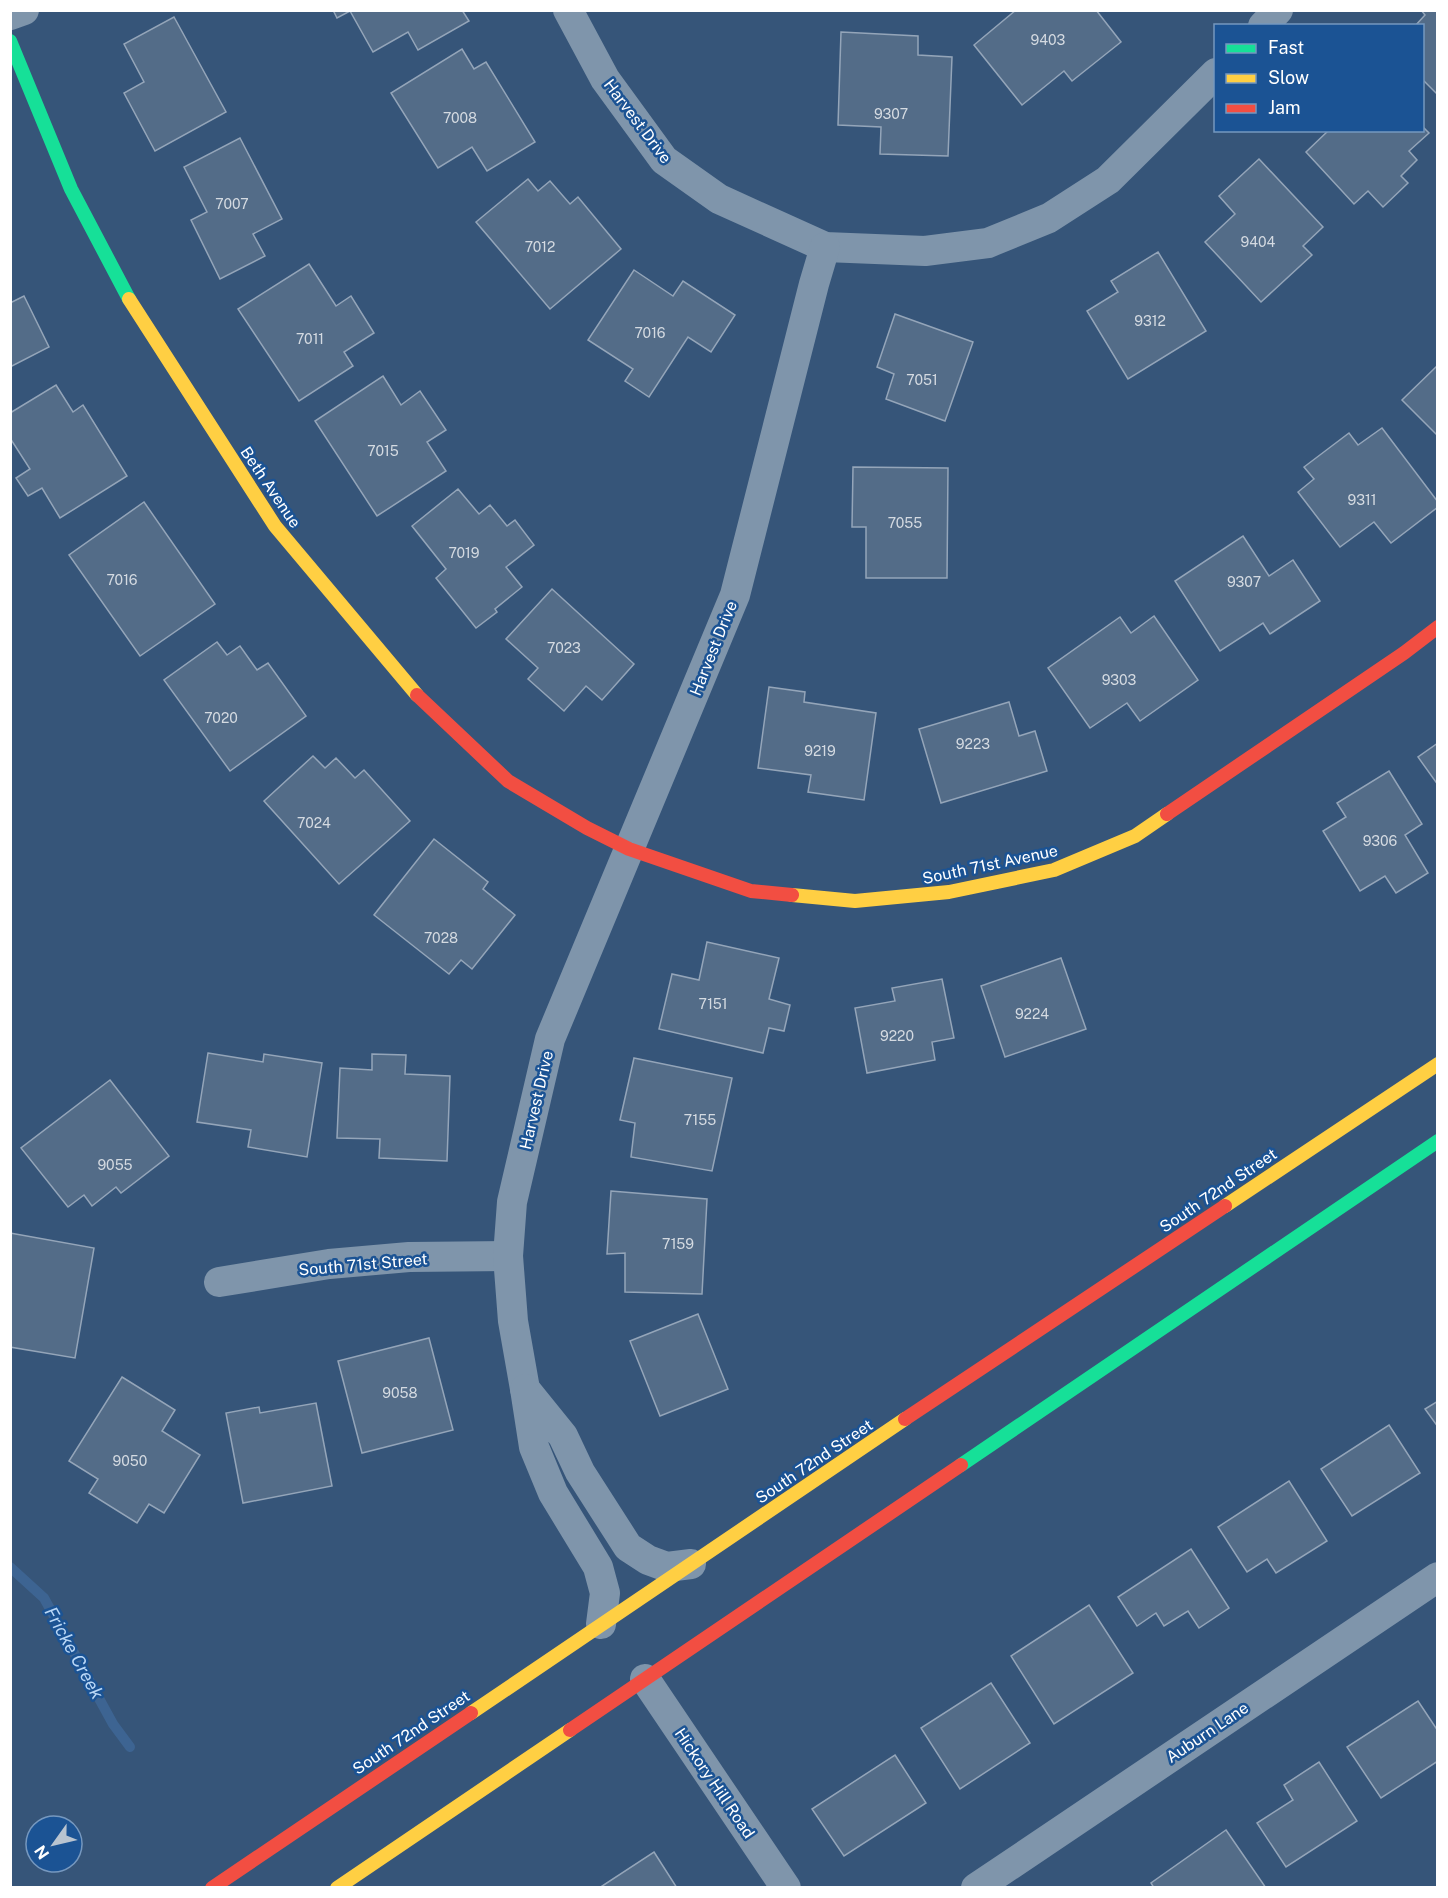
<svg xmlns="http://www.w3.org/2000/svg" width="1448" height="1898" viewBox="0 0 1448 1898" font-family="'Public Sans',sans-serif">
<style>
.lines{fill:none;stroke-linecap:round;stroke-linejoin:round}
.stream{stroke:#3d6492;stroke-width:10}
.building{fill:#536c88;stroke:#94a5b9;stroke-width:1.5}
.street{stroke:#7f95ab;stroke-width:30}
.fast{stroke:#16e098;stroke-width:14}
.slow{stroke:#ffcf43;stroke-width:14}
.jam{stroke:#f24e42;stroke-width:14}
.labels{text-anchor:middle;stroke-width:5;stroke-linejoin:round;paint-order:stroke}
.number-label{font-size:14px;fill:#d4dae1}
.street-label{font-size:16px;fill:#fff;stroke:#1b5394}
.water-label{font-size:18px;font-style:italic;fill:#bad7f6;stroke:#1b5394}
</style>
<rect width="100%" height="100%" fill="#365579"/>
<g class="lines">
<path class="stream" d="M10 1567 44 1598 113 1724 130 1747"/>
</g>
<g class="building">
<path d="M333 10H462L469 21 418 50 408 32 373 52 350 11 337 18Z"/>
<path d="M1016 10H1096L1121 42 1072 81 1064 71 1022 105 974 45Z"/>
<path d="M1421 10H1438V95L1422 79V26H1415L1425 15Z"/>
<path d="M174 17 226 112 155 151 124 93 144 82 124 44Z"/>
<path d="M841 32 918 36V55L952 57 948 156 880 154 881 127 838 125Z"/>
<path d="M462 49 474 69 486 62 535 142 487 171 472 147 438 168 391 93Z"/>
<path d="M1422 126 1429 133 1409 151 1417 160 1401 176 1408 183 1383 207 1368 191 1354 204 1306 152 1329 130H1422Z"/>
<path d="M240 138 282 219 253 234 265 256 220 279 191 220 207 212 184 167Z"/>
<path d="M1259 159 1323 227 1303 246 1312 255 1261 302 1205 242 1235 214 1219 196Z"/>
<path d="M528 179 538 191 550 181 570 204 578 197 621 249 550 309 476 222Z"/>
<path d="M1158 252 1206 331 1128 379 1087 311 1118 292 1111 281Z"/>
<path d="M309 264 336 306 351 296 374 333 344 352 353 366 299 401 238 309Z"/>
<path d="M634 270 673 296 683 281 735 315 711 352 688 337 649 397 625 381 633 369 588 340Z"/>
<path d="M24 296 49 347 10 367V303Z"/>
<path d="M895 314 973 342 945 421 886 399 894 374 877 367Z"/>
<path d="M1438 365V436L1402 400Z"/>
<path d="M383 376 401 405 420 391 446 430 427 442 446 471 377 516 315 421Z"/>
<path d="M56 385 73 412 83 405 127 476 60 518 42 488 28 496 16 478 30 469 10 438V413Z"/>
<path d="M1382 428 1438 502V507L1391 543 1374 522 1340 547 1298 492 1314 479 1304 467 1349 433 1358 445Z"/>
<path d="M853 467 948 468 947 578H866V527H852Z"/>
<path d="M458 489 479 514 490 505 507 526 515 520 534 545 506 567 522 587 495 609 497 612 476 628 436 578 446 569 412 526Z"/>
<path d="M144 502 215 604 140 656 69 555Z"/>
<path d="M1243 536 1269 576 1293 560 1320 601 1270 634 1263 623 1220 651 1175 581Z"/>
<path d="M552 589 634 664 602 700 586 686 564 711 528 679 538 668 506 639Z"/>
<path d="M1154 616 1198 680 1140 721 1127 703 1090 728 1048 668 1120 617 1131 633Z"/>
<path d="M217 642 227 655 240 646 257 670 268 663 306 716 230 771 164 680Z"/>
<path d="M769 687 805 692 804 702 876 713 864 800 808 792 811 775 758 768Z"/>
<path d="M1009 702 1019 736 1035 731 1047 771 941 803 919 729Z"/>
<path d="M1438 743V785L1418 757Z"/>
<path d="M313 756 325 768 336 758 355 778 364 770 410 821 339 884 264 801Z"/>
<path d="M1389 771 1422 824 1405 835 1428 873 1396 893 1385 876 1360 891 1323 831 1346 817 1337 803Z"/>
<path d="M434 839 488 882 483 889 515 915 472 969 461 960 449 974 374 915Z"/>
<path d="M707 942 779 958 769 999 790 1005 784 1031 769 1028 763 1053 659 1029 672 974 699 980Z"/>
<path d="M1061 958 1086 1029 1005 1057 981 986Z"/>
<path d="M942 979 954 1038 932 1042 935 1060 867 1073 855 1008 895 1001 892 988Z"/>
<path d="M208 1053 263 1062 264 1054 322 1063 307 1157 248 1147 251 1130 197 1122Z"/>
<path d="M372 1054 406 1055 405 1074 450 1076 447 1161 379 1158 380 1139 337 1138 340 1068 372 1070Z"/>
<path d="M634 1058 732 1078 712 1171 631 1157 635 1123 620 1120Z"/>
<path d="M110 1080 169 1156 121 1193 116 1187 92 1206 84 1195 68 1207 21 1148Z"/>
<path d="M611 1191 707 1199 702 1294 625 1292V1253L607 1254Z"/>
<path d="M10 1233 94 1248 75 1358 10 1347Z"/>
<path d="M698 1314 728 1389 660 1416 630 1341Z"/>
<path d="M429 1338 453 1430 362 1453 338 1361Z"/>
<path d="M122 1377 175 1410 162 1431 200 1455 164 1513 149 1504 137 1523 89 1493 98 1479 69 1461Z"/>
<path d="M1438 1401V1427L1425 1409Z"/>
<path d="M316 1403 332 1486 243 1503 226 1413 259 1407 260 1413Z"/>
<path d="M1389 1425 1420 1473 1352 1516 1321 1469Z"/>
<path d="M1289 1481 1327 1541 1276 1573 1267 1559 1247 1572 1218 1527Z"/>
<path d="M1191 1549 1229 1608 1199 1628 1188 1611 1164 1626 1156 1613 1137 1626 1118 1597Z"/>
<path d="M1089 1605 1133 1673 1054 1724 1011 1656Z"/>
<path d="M991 1683 1030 1743 960 1789 921 1728Z"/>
<path d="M1418 1701 1438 1731V1761L1381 1798 1347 1747Z"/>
<path d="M895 1755 926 1803 844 1856 812 1809Z"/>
<path d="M1319 1762 1357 1821 1286 1867 1257 1823 1293 1800 1284 1785Z"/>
<path d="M1226 1830 1266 1888H1154L1151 1883Z"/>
<path d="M654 1852 677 1888H599Z"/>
</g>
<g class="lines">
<g class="street">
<path d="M568 10 605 79 664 160 719 199 825 247 925 251 988 243 1049 218 1108 180 1216 73"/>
<path d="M10 15 24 10"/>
<path d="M1263 26 1278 10"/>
<path d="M219 1282 329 1264 409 1257 508 1256"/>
<path d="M525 1389 513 1321 508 1256 512 1202 550 1039 735 595 814 284 825 247"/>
<path d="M601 1624 605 1593 598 1567 553 1493 534 1447 525 1389 563 1436 580 1472 628 1547 648 1560 667 1567 691 1564"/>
<path d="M645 1679 786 1888"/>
<path d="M976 1888 1438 1577"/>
</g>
<g class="fast">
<path d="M10 41 71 189 129 299"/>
<path d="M961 1465 1438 1141"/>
</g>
<g class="slow">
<path d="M129 299 275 526 417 695"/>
<path d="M792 895 855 901 949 892 1054 870 1135 836 1167 814"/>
<path d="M1225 1206 1438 1064"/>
<path d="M471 1713 905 1419"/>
<path d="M337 1888 570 1730"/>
</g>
<g class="jam">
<path d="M417 695 508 781 587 828 629 849 751 891 792 895"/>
<path d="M1167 814 1404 653 1438 627"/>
<path d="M905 1419 1225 1206"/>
<path d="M570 1730 961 1465"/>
<path d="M212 1888 471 1713"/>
</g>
</g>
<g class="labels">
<g class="number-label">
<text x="1048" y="45">9403</text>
<text x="891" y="119">9307</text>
<text x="460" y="123">7008</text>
<text x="232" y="209">7007</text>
<text x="1258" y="247">9404</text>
<text x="540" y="252">7012</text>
<text x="1150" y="326">9312</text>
<text x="650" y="338">7016</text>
<text x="310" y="344">7011</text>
<text x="922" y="385">7051</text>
<text x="383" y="456">7015</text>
<text x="1362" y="505">9311</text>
<text x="905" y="528">7055</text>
<text x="464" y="558">7019</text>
<text x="122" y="585">7016</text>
<text x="1244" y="587">9307</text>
<text x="564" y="653">7023</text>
<text x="1119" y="685">9303</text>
<text x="221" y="723">7020</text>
<text x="973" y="749">9223</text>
<text x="820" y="756">9219</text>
<text x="314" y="828">7024</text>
<text x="1380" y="846">9306</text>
<text x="441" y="943">7028</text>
<text x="713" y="1009">7151</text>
<text x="1032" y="1019">9224</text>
<text x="897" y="1041">9220</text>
<text x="700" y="1125">7155</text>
<text x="115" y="1170">9055</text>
<text x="678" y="1249">7159</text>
<text x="400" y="1398">9058</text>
<text x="130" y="1466">9050</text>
</g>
<g class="street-label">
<text transform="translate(638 121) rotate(53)" y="6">Harvest Drive</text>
<text transform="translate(271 487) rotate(56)" y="6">Beth Avenue</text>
<text transform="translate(713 648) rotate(-68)" y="6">Harvest Drive</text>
<text transform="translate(990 864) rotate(-12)" y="6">South 71st Avenue</text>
<text transform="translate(536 1100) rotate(-77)" y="6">Harvest Drive</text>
<text transform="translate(1218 1190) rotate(-34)" y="6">South 72nd Street</text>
<text transform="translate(363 1264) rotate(-5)" y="6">South 71st Street</text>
<text transform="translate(814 1461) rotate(-34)" y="6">South 72nd Street</text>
<text transform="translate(411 1732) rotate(-34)" y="6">South 72nd Street</text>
<text transform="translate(1207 1732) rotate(-34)" y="6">Auburn Lane</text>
<text transform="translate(715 1783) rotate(56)" y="6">Hickory Hill Road</text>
</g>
<g class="water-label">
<text transform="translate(74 1653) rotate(61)" y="6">Fricke Creek</text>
</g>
</g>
<rect width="1448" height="1898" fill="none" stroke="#ffffff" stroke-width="24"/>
<rect x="1214" y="24" width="210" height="108" fill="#1b5394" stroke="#7698bf" stroke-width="1.5"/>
<rect x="1226" y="44" width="30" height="9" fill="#16e098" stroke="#7698bf" stroke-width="1.5"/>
<text x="1268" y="54" font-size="18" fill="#ffffff">Fast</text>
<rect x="1226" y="74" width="30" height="9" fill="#ffcf43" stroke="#7698bf" stroke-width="1.5"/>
<text x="1268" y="84" font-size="18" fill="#ffffff">Slow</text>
<rect x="1226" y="104" width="30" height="9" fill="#f24e42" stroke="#7698bf" stroke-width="1.5"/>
<text x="1268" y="114" font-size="18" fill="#ffffff">Jam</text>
<g transform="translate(54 1844) rotate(236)"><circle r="28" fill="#1b5394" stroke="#7698bf" stroke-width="1.5"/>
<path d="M0-4.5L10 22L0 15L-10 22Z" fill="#b9c4d0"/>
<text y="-9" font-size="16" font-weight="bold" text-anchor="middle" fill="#ffffff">N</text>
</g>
</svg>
